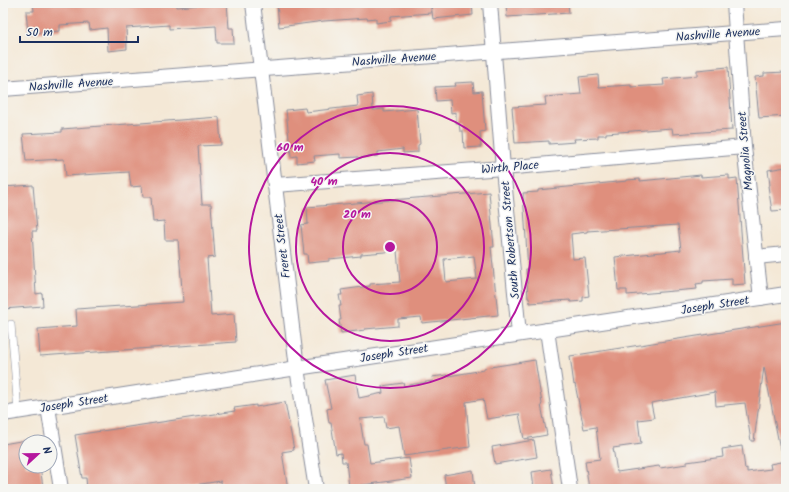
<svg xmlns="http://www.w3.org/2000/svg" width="789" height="492" viewBox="0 0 789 492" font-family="Kalam,sans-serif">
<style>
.building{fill:#df8f7d;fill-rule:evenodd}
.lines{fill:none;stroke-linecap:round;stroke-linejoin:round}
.lane-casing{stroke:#888c9a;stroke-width:8}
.street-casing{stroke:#888c9a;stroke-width:16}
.lane{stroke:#fff;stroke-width:7}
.street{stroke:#fff;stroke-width:14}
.ring{fill:none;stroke:#b5179e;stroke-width:2}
.labels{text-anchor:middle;stroke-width:3;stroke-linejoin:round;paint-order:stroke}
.street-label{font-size:12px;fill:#1b2f5e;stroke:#f6f6f2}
.centre{fill:#b5179e;stroke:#f6f6f2;stroke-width:2}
.ring-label{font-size:12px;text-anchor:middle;font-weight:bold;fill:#b5179e;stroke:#f6f6f2;stroke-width:3;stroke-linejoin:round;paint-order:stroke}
</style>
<rect width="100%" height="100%" fill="#f6f6f2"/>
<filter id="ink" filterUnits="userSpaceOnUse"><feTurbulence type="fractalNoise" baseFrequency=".025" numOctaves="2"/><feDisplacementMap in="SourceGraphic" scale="8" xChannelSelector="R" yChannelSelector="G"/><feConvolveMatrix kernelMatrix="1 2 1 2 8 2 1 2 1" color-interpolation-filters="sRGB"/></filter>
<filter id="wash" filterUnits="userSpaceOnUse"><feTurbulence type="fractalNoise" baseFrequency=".012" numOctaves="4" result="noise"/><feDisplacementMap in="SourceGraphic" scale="16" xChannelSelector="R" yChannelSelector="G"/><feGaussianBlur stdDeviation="0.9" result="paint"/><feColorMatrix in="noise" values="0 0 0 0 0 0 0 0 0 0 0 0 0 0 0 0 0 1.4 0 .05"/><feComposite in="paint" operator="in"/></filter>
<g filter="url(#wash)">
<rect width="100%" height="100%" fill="#f4e8d6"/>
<g id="blocks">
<g class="building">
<path d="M33 3H176L177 7 201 5V3H227L229 28H233L234 43H217L216 26 169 29V25L126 28 127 49 108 51 107 28 90 30 89 23 60 25V31L28 33 26 11H34Z"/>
<path d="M277 3H472L473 15 433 19 431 5V13L391 16V21L376 23V18L367 19V18L324 21 279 27Z"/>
<path d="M506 3H568L569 13 507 17Z"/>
<path d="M728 67 732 130 673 134 672 128 606 133V135H598V138L574 139 575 142 549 144V141L515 143 512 107 546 105 545 97 581 94 579 77 598 75 599 87 631 85V87L664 85 663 79 697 76V70Z"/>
<path d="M786 72V116L759 118 755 77 764 76V73Z"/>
<path d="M473 82 474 92 482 91 485 131 480 132 481 147 464 148 463 131H460L459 123H456V112L451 113 450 100 436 101 435 87 456 86 455 83Z"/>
<path d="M372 94 373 110 384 109V112L417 109 420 144 418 145V152L403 153V149L378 152V156L358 158V157L340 158V154L314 156 315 161 297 163V156L291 157 286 110 305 108 306 112 358 106 357 96Z"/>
<path d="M219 117 221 145 198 146 202 204H211L215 257 207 258 211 316 234 314 236 342 40 356 38 329 77 326 76 309 183 302 178 240H165L164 221 153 222 151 197H143L142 186 131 187 129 172 66 176 64 159 26 161 23 134 62 132V129Z"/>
<path d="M786 167V210L772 211 768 186 770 185 768 170Z"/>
<path d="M701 175V177L729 175V179L737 178 745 284 732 285V279L703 281V283L696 284 697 289 627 295V290H618L615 257 681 250 678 225 587 231V232L571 234 573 259 585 258 589 296 583 297V301L571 302 570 300 530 303 529 298H528L526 269H528L523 193 538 192V190L627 181V180L640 179V181Z"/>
<path d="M33 185 37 231H32L36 294 42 293 43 306 3 309V187Z"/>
<path d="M489 192 494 247H491L498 315 422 323 421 317 398 319V326L365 329V330L341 333 339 320H341L339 306H341L339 295H342L341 290 370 286V284L400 282 397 251 361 254V256L329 259V261L308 263 307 254H304L301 225 308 224 307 207ZM474 256 477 279 446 282 444 259Z"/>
<path d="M786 322V448L780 449 764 367 754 441H751L745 403 716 406 715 392 651 403 654 418 638 420 641 444 613 448 617 472 659 466 660 468 687 464V462L723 457 722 449 742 446 745 469 747 468V472L771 469 770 464 786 461V489H589L585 461 600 459 596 427 584 429 575 384 574 385 570 356Z"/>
<path d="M535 360 542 404 541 405 547 435 524 439 519 414 487 419 483 399 466 402 470 447 404 456 399 426 386 428 384 417 360 419 364 444H367L370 463 409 458 412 478 349 487 346 462H342L341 453 336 454 331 423H329L327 409 331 408 325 380 355 375 359 398 383 393 382 386 403 383 404 386 433 381 432 377 447 375 448 376 484 370V368Z"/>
<path d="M285 402 294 450 282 452 288 489H222L221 481 168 489H87L86 478H82L75 435 235 411 234 408 256 405V407Z"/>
<path d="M26 440V466H40L43 487 34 489H3V444Z"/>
<path d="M534 440 537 457 495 464 492 447Z"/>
<path d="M551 469 554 489H534L532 472Z"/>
<path d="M473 470 475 489H446L444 475Z"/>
</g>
</g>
</g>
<g filter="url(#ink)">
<use href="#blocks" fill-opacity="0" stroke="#888c9a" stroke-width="1"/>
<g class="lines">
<g class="lane-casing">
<path id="lane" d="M11 324 18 412"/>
</g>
<g class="street-casing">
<g id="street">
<path d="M253 3 297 368 316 489"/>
<path d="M490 3 503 168 519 334"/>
<path d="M734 3 744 147 761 298"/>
<path d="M3 89 786 29"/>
<path d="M275 185 503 168 744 147"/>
<path d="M756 257 786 254"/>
<path d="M547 330 570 489"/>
<path d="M48 407 61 489"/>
<path d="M3 414 297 368 786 294"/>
</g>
</g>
<use href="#lane" class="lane"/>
<use href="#street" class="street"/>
</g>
</g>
<g class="ring">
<circle cx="390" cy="247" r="47"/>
<circle cx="390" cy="247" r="94"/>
<circle cx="390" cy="247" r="141"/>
</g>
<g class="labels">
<g class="street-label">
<text transform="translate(718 34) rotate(-4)" y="4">Nashville Avenue</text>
<text transform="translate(394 59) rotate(-4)" y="4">Nashville Avenue</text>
<text transform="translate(71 84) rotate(-4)" y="4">Nashville Avenue</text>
<text transform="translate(745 151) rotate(-95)" y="4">Magnolia Street</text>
<text transform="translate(510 167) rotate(-5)" y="4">Wirth Place</text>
<text transform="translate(510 240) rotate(-95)" y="4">South Robertson Street</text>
<text transform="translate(282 246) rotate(-97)" y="4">Freret Street</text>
<text transform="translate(715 305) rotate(-9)" y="4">Joseph Street</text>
<text transform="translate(394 353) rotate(-9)" y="4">Joseph Street</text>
<text transform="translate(74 403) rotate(-9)" y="4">Joseph Street</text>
</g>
</g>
<circle cx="390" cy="247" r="6" class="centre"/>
<g class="ring-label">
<text x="290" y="151">60 m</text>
<text x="324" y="185">40 m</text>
<text x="357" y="218">20 m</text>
</g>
<rect width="789" height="492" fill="none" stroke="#f6f6f2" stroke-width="16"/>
<g transform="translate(38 454) rotate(68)"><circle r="19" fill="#f6f6f2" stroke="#9ea6b7"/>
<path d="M0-3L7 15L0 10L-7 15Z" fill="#b5179e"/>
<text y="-6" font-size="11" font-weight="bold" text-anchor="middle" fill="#1b2f5e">N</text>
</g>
<path d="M20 36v6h118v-6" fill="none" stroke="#1b2f5e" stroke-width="2"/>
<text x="26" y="36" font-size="12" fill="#1b2f5e" stroke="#f6f6f2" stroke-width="3" paint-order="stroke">50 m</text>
</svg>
